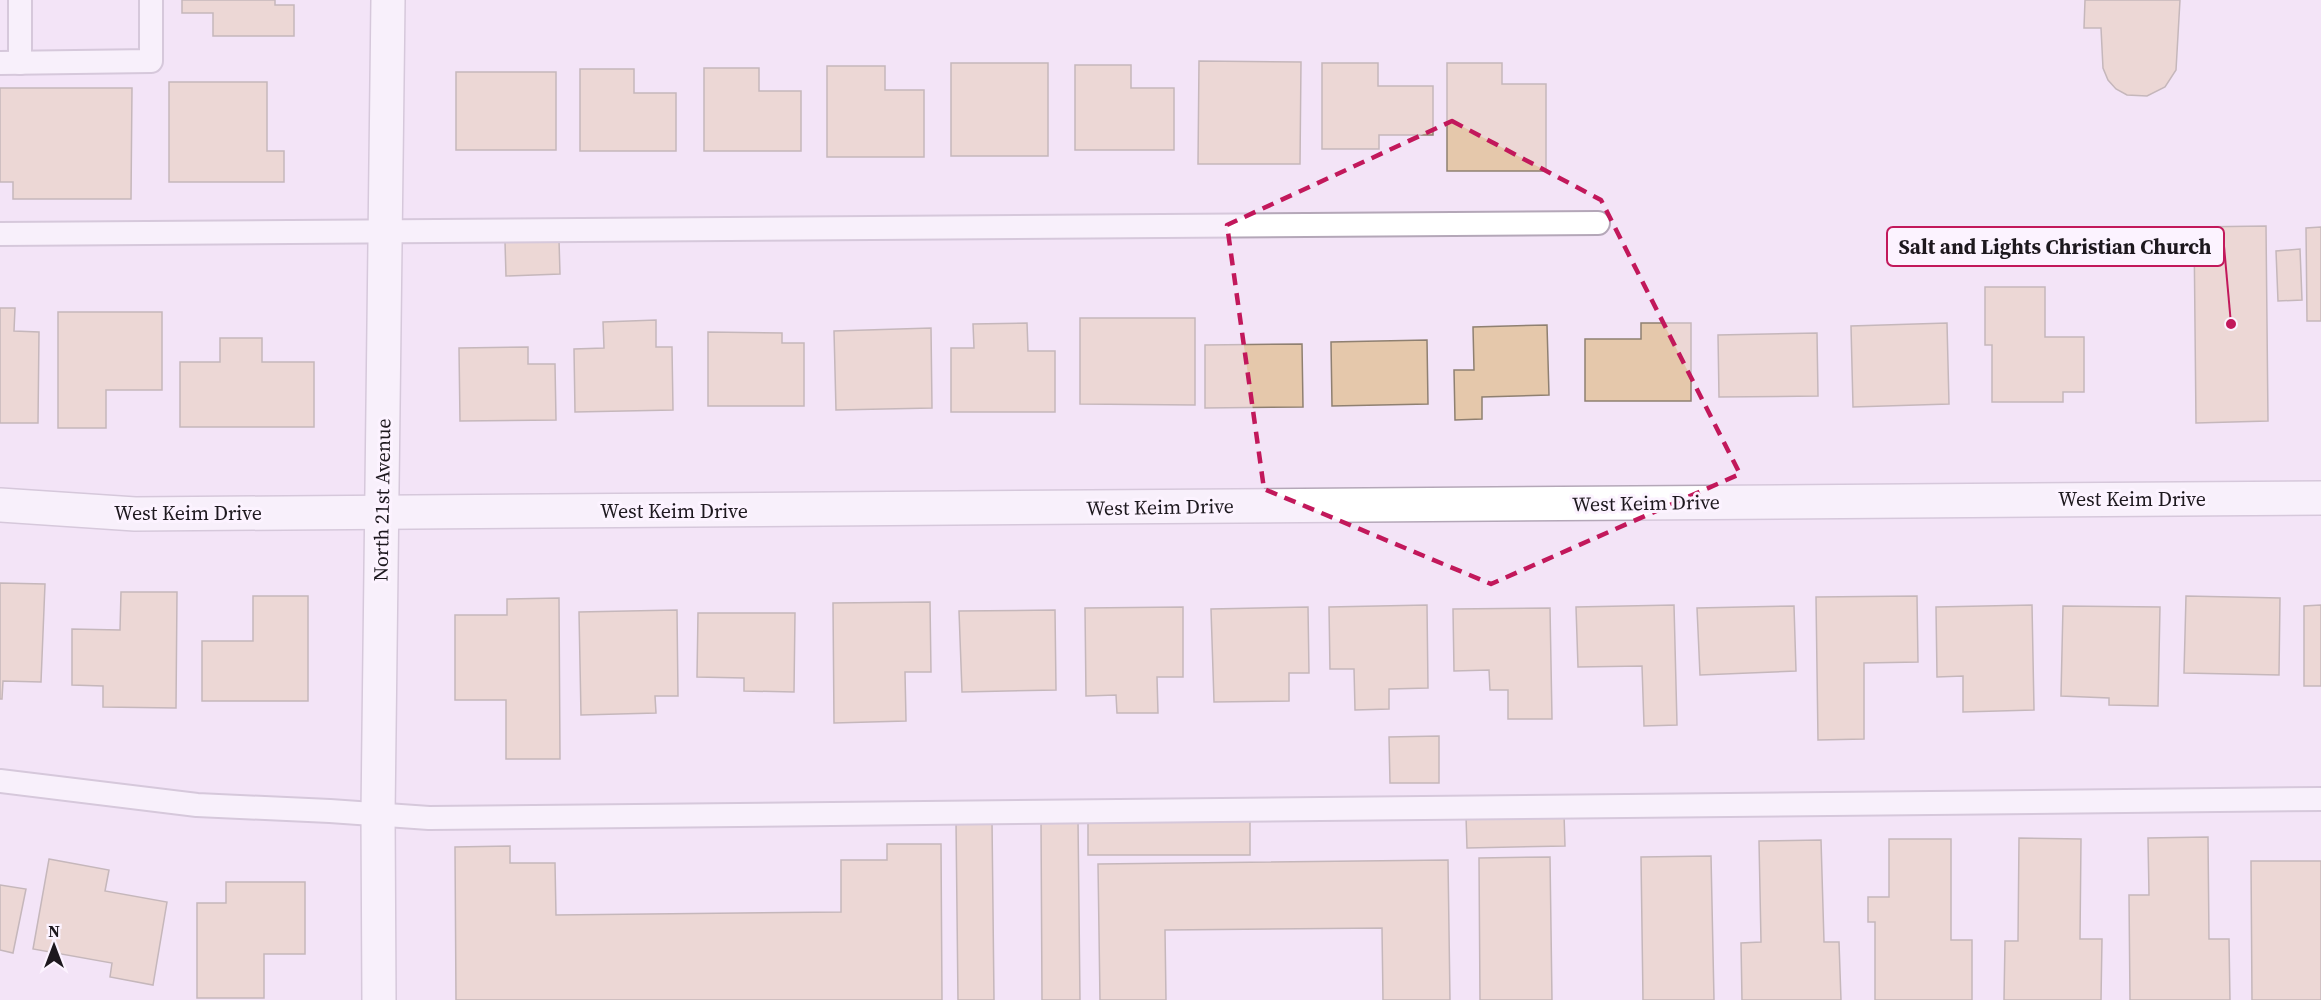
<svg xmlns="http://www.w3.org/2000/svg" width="2321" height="1000" viewBox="0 0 2321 1000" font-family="'Source Serif 4',serif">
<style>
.building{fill:#e5c8ab;stroke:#8f8071;stroke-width:1.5}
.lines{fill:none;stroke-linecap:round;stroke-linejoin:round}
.service-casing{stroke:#b4a7b8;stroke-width:26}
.minor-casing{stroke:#b4a7b8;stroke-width:36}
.tertiary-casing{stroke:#b4a7b8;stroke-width:36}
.service{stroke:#fff;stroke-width:22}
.minor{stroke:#fff;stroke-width:33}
.tertiary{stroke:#fff;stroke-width:33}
.marked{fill:none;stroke:#c2185b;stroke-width:4.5;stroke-dasharray:12 8;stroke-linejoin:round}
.labels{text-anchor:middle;stroke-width:6;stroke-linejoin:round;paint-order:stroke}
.street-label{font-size:20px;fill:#1d181e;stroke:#fcf3ff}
.leader{fill:none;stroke:#c2185b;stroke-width:2}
.callout-dot{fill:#c2185b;stroke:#fcf3ff;stroke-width:2}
.callout{fill:#fcf3ff;stroke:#c2185b;stroke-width:2}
.callout-label{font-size:21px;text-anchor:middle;font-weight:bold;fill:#1d181e}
</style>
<rect width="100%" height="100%" fill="#f3e4f7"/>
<g class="building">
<path d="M182 0H275V5H294V36H213V13H182Z"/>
<path d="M2085 0H2180L2176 70 2165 87 2147 96 2127 95 2116 89 2108 80 2103 68 2101 28H2084Z"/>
<path d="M1199 61 1301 62 1300 164H1198Z"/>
<rect x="951" y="63" width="97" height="93"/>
<path d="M1322 63H1378V86H1433V135H1379V149H1322Z"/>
<path d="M1447 63H1502V84H1546V171H1447Z"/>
<path d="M1075 65H1131V88H1174V150H1075Z"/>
<path d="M827 66H885V90H924V157H827Z"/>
<path d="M704 68H759V91H801V151H704Z"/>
<path d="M580 69H634V93H676V151H580Z"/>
<rect x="456" y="72" width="100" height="78"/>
<path d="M169 82H267V151H284V182H169Z"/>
<path d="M0 88H132L131 199H13V182H0Z"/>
<path d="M2266 226 2268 421 2196 423 2194 227Z"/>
<path d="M2321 227V321H2307L2306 228Z"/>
<path d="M559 240 560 274 506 276 505 242Z"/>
<path d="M2300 249 2302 300 2278 301 2276 251Z"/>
<path d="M1985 287H2045V337H2084V392H2063V402H1992V345H1985Z"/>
<path d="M0 308H15L14 331 39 332 38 423H0Z"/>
<path d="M58 312H162V390H106V428H58Z"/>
<path d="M1080 318H1195V405L1080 404Z"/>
<path d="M656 320V347H672L673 410 575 412 574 349 604 348 603 322Z"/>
<path d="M1027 323 1028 351H1055V412H951V348H974L973 324Z"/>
<path d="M1641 323H1691V401H1585V339H1641Z"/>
<path d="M1947 323 1949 404 1853 407 1851 326Z"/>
<path d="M1547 325 1549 395 1482 397V419L1455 420 1454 370H1474L1473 327Z"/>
<path d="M931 328 932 408 836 410 834 331Z"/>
<path d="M708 332 782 333V343H804V406H708Z"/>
<path d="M1817 333 1818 396 1719 397 1718 335Z"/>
<path d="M220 338H262V362H314V427H180V362H220Z"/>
<path d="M1427 340 1428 404 1332 406 1331 342Z"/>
<path d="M1302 344 1303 407 1205 408V345Z"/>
<path d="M528 347V364H555L556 420 460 421 459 348Z"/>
<path d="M0 583 45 584 41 682 3 681 2 699H0Z"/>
<path d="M121 592H177L176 708 103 707V686L72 685V629L120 630Z"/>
<path d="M253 596H308V701H202V641H253Z"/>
<path d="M1917 596 1918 662 1864 663V739L1818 740 1816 597Z"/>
<path d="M2186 596 2280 598 2279 675 2184 673Z"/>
<path d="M559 598 560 759H506V700H455V615H507V599Z"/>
<path d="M930 602 931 672H905L906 721 834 723 833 603Z"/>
<path d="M1427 605 1428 688 1389 689V709L1355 710 1354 669H1330L1329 607Z"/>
<path d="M1674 605 1677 725 1644 726 1642 666 1578 667 1576 607Z"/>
<path d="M2032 605 2034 710 1963 712V676L1937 677 1936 607Z"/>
<path d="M2321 605V686H2304V606Z"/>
<path d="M1794 606 1796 671 1700 675 1697 608Z"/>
<path d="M2063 606 2160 607 2158 706 2109 705V698L2061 696Z"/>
<path d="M1183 607V677H1157L1158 713H1117L1116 695 1086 696 1085 608Z"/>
<path d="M1308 607 1309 673H1289V701L1214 702 1211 609Z"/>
<path d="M1550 608 1552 719H1508V690H1490L1489 670 1454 671 1453 609Z"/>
<path d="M677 610 678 696H655L656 713 581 715 579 612Z"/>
<path d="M1055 610 1056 690 962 692 959 611Z"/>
<path d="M698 613H795L794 692 744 691V678L697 677Z"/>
<path d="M1439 736V783H1390L1389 737Z"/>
<path d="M1564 814 1565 846 1467 848 1466 816Z"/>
<path d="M1088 818 1250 820V855H1088Z"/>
<path d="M992 820 994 1000H958L956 821Z"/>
<path d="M1041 820H1078L1080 1000H1042Z"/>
<path d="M2208 837 2209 939H2229L2230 1000H2130L2129 895H2149L2148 838Z"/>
<path d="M2019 838 2081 839 2080 939H2102L2101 1000H2004L2005 941H2018Z"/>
<path d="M1889 839H1951V940H1972V1000H1875V922H1868V897H1889Z"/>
<path d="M1821 840 1824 942H1839L1841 1000H1742L1741 943 1761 942 1759 841Z"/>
<path d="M887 844H941L942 1000H456L455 847 510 846V863H555L556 915 841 912V860H887Z"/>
<path d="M1711 856 1714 1000H1643L1641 857Z"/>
<path d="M1550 857 1552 1000H1480L1479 858Z"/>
<path d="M49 859 109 870 105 891 167 902 153 985 110 977 112 963 33 949Z"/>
<path d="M1448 860 1450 1000H1383L1382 928 1165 930 1166 1000H1100L1098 864Z"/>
<path d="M2251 861H2321V1000H2252Z"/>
<path d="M226 882H305V954H264V998H197V903H226Z"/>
<path d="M0 885 26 889 13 953 0 950Z"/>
</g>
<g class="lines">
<g class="service-casing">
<g id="service">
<path d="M0 63 151 61V0"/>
<path d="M20 63V0"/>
<path d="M0 234 1598 223"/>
<path d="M0 781 197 805 330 811 429 818 2321 799"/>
</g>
</g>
<g class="minor-casing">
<path id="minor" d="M0 505 135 514 2321 498"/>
</g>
<g class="tertiary-casing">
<path id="tertiary" d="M379 1000 378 814 388 0"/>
</g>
<use href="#service" class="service"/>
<use href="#minor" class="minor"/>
<use href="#tertiary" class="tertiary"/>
</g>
<path d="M0 0H2321V1000H0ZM1452 121 1601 200 1740 474 1491 584 1264 489 1227 225Z" fill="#f3e4f7" fill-opacity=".55" fill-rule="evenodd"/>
<path class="marked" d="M1452 121 1601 200 1740 474 1491 584 1264 489 1227 225Z"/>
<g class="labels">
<g class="street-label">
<text x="2132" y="506">West Keim Drive</text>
<text transform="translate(382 500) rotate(-89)" y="7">North 21st Avenue</text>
<text transform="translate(1646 503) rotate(-1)" y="7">West Keim Drive</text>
<text transform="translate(1160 507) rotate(-1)" y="7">West Keim Drive</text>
<text x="674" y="518">West Keim Drive</text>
<text x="188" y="520">West Keim Drive</text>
</g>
</g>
<path class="leader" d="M2231 324L2224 246"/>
<circle class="callout-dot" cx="2231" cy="324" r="6"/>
<rect class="callout" x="1887" y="227" width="337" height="39" rx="6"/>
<g class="callout-label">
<text x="2055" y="254">Salt and Lights Christian Church</text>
</g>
<g transform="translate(54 946)" stroke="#fcf3ff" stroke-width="4.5" paint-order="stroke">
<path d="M0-4.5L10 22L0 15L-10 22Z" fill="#1d181e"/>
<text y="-9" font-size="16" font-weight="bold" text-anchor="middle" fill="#1d181e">N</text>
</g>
</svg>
